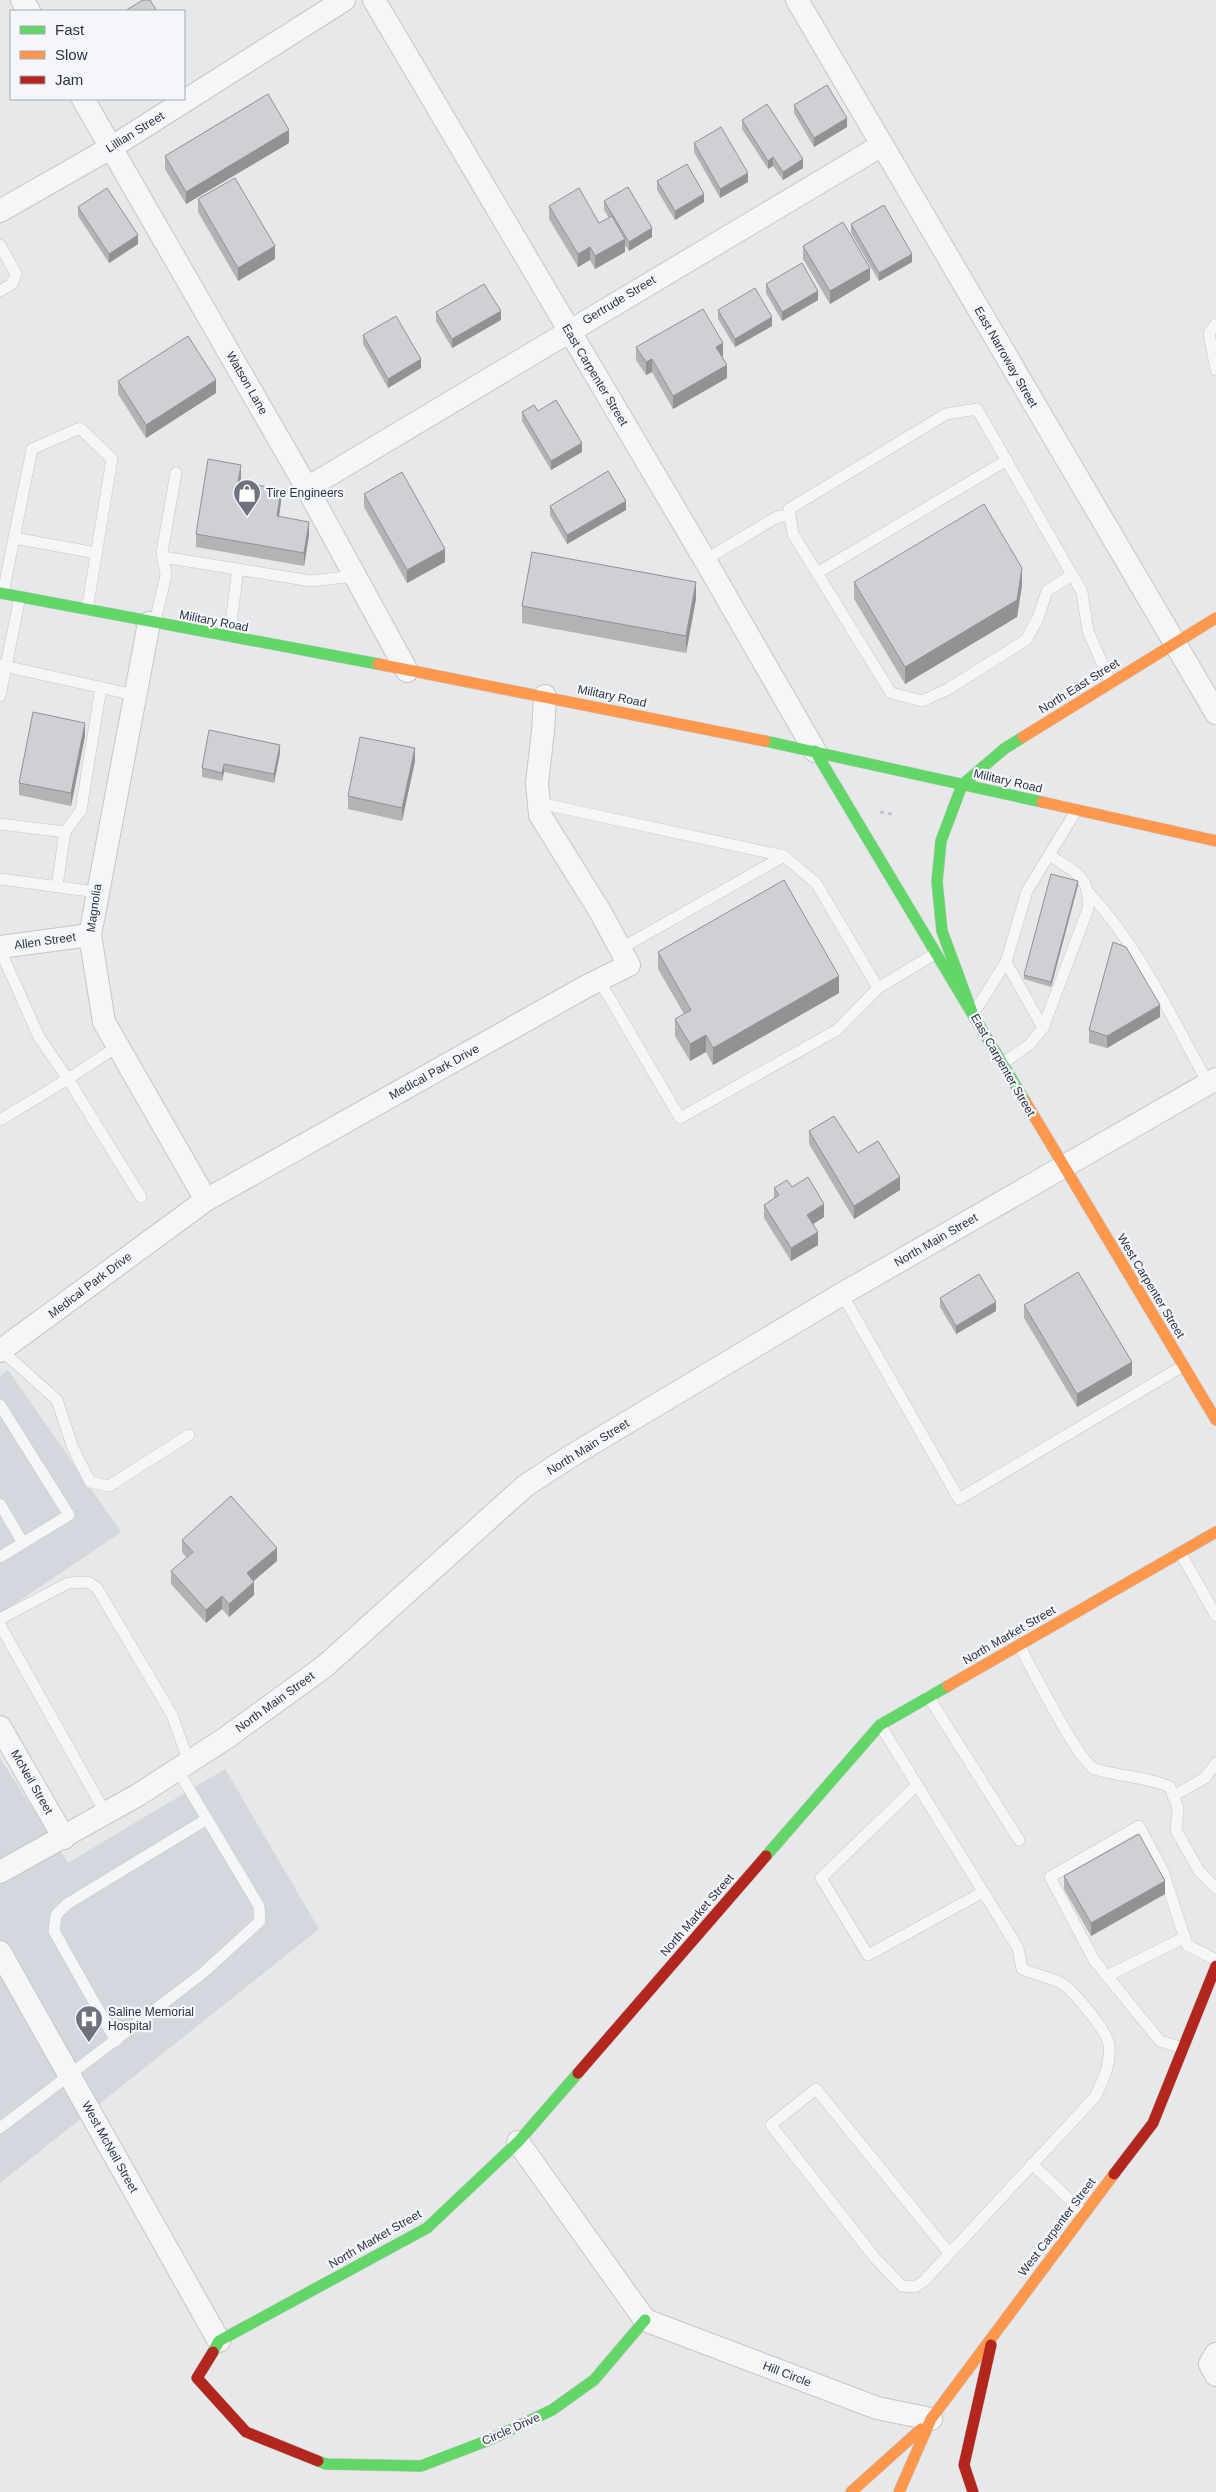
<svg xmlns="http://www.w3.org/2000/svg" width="1216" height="2492" viewBox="0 0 1216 2492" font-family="Arial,sans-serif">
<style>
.built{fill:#d4d7dd}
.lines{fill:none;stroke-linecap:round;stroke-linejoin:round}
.lane-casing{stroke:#c4c6c8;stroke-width:12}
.street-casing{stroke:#c4c6c8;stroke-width:24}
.fast-casing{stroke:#c4c6c8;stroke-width:12}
.slow-casing{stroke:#c4c6c8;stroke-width:12}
.jam-casing{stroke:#c4c6c8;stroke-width:12}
.path{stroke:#c5c6ca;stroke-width:3;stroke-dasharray:4 4;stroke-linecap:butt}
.lane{stroke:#f5f6f7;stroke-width:11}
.street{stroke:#f5f6f7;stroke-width:22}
.fast{stroke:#63d668;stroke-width:11}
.slow{stroke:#ff974d;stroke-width:11}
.jam{stroke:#b3261e;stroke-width:11}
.wall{fill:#b1b3b5}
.shaded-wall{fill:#909294}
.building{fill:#ced0d3;stroke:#909294}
.labels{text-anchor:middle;stroke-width:4.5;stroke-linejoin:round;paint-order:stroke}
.street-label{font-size:12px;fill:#2b3445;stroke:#f4f6f9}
.poi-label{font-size:12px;fill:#2b3445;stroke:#f4f6f9;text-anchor:start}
</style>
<rect width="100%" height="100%" fill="#e6e8ea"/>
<g class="built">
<path d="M8 1370 121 1532 0 1614V1376Z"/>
<path d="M0 1758 68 1863 225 1769 319 1929 0 2183Z"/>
</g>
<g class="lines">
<g class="lane-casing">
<g id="lane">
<path d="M0 245 16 274 12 284 0 291"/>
<path d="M1216 324 1209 333 1216 370"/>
<path d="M14 538 96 553"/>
<path d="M163 557 311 581 354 576"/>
<path d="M705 560 777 517 790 515"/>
<path d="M817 573 1007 460"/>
<path d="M1072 575 1047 591 1038 618 1026 640 948 689 922 701 891 693 793 534 789 509 946 414 977 409 1082 592 1088 631 1110 682"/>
<path d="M3 593 32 449 80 428 112 459 87 610"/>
<path d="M155 622 166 575 162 552 176 473"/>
<path d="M229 637 238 569"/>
<path d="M0 665 135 695"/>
<path d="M0 696 20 597"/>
<path d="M539 803 784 856"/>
<path d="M0 824 65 832"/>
<path d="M0 879 96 892"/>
<path d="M57 886 65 832 81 810 101 687"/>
<path d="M1089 893C1140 947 1172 1019 1208 1083"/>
<path d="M0 950 39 1037 68 1079 0 1120"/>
<path d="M599 980 680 1118 837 1030 878 988 816 883 784 856 620 949"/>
<path d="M878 988 936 953"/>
<path d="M975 1011 1006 962 1027 891 1076 811"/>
<path d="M1043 1028 1088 909C1091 875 1074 872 1049 855"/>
<path d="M118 1046 68 1079 141 1197"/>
<path d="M1002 1064 1030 1044 1043 1028 1006 962"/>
<path d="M842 1294 959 1499 1183 1366"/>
<path d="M1 1350 57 1400 73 1448 90 1482 109 1486 189 1435"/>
<path d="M0 1405 69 1515 0 1557"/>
<path d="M0 1504 23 1543"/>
<path d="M1180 1552 1216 1616"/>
<path d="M0 1619 68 1583 88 1582 97 1588 172 1715 189 1762"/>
<path d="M0 1625 106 1814"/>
<path d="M1019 1645C1030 1665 1079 1763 1095 1769 1119 1777 1146 1776 1170 1787L1178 1808 1176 1830 1199 1871 1216 1888"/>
<path d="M928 1696 1019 1840"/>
<path d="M880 1725 1018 1948 1022 1969C1034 1974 1047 1977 1059 1982 1072 1988 1107 2031 1109 2045 1111 2065 1103 2080 1095 2097L924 2281 915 2287 902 2286 875 2258 771 2125 816 2089 949 2253"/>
<path d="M917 1785 821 1878 868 1955 983 1892"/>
<path d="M1173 1796 1205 1778 1216 1763"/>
<path d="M1107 1976 1185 1937"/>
<path d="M116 2041 54 1931 56 1915 67 1904 207 1819"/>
<path d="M1183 2048 1160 2041 1094 1960 1050 1877 1139 1826 1163 1871 1187 1945 1216 1960"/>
<path d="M0 2128 203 1973 260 1921 259 1906 177 1769"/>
<path d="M1032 2164 1084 2213"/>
</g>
</g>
<g class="street-casing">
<g id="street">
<path d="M22 0 29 11"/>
<path d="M374 0 705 560 815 751"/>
<path d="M797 0 1216 713"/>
<path d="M83 99 307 488 407 671"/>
<path d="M0 211 112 147 344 0"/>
<path d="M307 488 882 145"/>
<path d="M149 623 90 935 104 1022 206 1200"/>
<path d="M0 947 90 935"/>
<path d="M0 1351 206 1200 587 986 629 965 601 913 540 815 537 783 543 731 545 696"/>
<path d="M0 1727 64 1838"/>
<path d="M0 1872 138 1795 226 1738 325 1666 525 1486 571 1456 842 1294 1216 1079"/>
<path d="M0 1952 219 2341"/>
<path d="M518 2142 645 2320 877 2408 931 2419"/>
<path d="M1216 2354 1210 2364 1216 2375"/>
</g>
</g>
<g class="fast-casing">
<g id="fast">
<path d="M0 593 378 664"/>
<path d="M1023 737 1004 749 962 785 941 841 937 882 942 931 973 1015 1025 1101"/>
<path d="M765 741 1042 802"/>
<path d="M815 751 973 1015"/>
<path d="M766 1856 880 1725 948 1686"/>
<path d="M213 2352 219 2341 427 2228 518 2142 578 2073"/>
<path d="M318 2461 326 2464 421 2466 489 2440 552 2410 594 2380 645 2320"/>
</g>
</g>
<g class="slow-casing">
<g id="slow">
<path d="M378 664 765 741"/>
<path d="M1023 737 1216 618"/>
<path d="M1042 802 1216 841"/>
<path d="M1025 1101 1216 1420"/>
<path d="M948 1686 1216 1532"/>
<path d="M851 2492 921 2429"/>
<path d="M899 2492 931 2419 1114 2174"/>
</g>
</g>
<g class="jam-casing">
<g id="jam">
<path d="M578 2073 766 1856"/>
<path d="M1114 2174 1153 2123 1216 1966"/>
<path d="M213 2352 197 2378 246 2432 318 2461"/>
<path d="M973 2492 964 2465 991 2345"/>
</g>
</g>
<path class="path" d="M880 812 892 814"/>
<use href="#lane" class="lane"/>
<use href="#street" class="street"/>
<use href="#fast" class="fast"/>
<use href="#slow" class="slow"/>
<use href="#jam" class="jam"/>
</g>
<g class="wall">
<path d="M794 105 847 127 814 147 794 113Z"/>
<path d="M742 120 803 168 783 180 773 166 768 169 742 129Z"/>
<path d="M289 143 186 204 165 169V156Z"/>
<path d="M694 143 748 182 720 198 694 152Z"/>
<path d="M657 181 704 202 675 220 657 190Z"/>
<path d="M198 199 275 259 238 281 198 212Z"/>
<path d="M604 201 652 237 629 251 625 245V252L595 269 590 260 578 267 549 219V206L599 223 609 218 604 210Z"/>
<path d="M78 207 138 244 109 263 78 216Z"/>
<path d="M851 224 912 262 879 281 851 233Z"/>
<path d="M803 246 870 280 830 304 803 259Z"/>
<path d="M766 284 818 300 782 321 766 293Z"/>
<path d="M718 310 772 326 735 347 718 319Z"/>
<path d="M436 312 501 320 452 348 436 321Z"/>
<path d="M363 335 421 368 388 388 363 344Z"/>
<path d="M636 347 723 356 722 357 727 378 673 409 652 372 646 375 636 360Z"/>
<path d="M118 381 216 393 146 438 118 394Z"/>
<path d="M538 411 582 452 551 470 522 421V412Z"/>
<path d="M241 478 240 482 281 502 279 517 309 535 304 566 196 547V534Z"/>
<path d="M364 494 445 562 407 583 364 507Z"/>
<path d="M550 506 626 510 567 544 550 515Z"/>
<path d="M854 582 1022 585 1017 617 905 684 854 599Z"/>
<path d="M696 599 686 653 522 623V606Z"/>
<path d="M85 736 71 806 19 795V783Z"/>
<path d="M280 753 274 783 224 772 222 781 202 777V768Z"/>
<path d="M415 761 402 821 348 809V796Z"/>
<path d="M1078 885 1051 987 1024 979V975Z"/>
<path d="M658 952 839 993 713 1065 706 1052 690 1061 675 1036V1019L684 1014 658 969Z"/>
<path d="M1160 1017 1107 1048 1089 1043V1030Z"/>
<path d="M809 1131 858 1153 900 1190 854 1219 809 1144Z"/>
<path d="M792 1187 824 1217 813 1224 818 1245 791 1261 764 1218V1205L774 1198V1188Z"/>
<path d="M940 1298 996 1311 956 1334 940 1307Z"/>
<path d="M1024 1305 1132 1375 1077 1407 1024 1318Z"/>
<path d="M182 1540 277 1561 254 1581V1595L229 1617 222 1609 206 1623 171 1584V1571L187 1558 182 1552Z"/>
<path d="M1064 1876 1165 1894 1091 1936 1064 1889Z"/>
</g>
<g class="shaded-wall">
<path d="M847 118V127L814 147V138Z"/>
<path d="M289 130V143L186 204V192Z"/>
<path d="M773 157V166L768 169V161Z"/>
<path d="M803 159V168L783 180V172Z"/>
<path d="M748 173V182L720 198V189Z"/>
<path d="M704 194V202L675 220V211Z"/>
<path d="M652 228V237L629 251V242Z"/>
<path d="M138 235V244L109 263V254Z"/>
<path d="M625 239V252L595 269V256Z"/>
<path d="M275 246V259L238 281V268Z"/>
<path d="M590 247V260L578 267V254Z"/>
<path d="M912 254V262L879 281V273Z"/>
<path d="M870 268V280L830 304V291Z"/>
<path d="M818 291V300L782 321V312Z"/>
<path d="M501 311V320L452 348V339Z"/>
<path d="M772 317V326L735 347V339Z"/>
<path d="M723 343V356L716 360V347Z"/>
<path d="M421 359V368L388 388V379Z"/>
<path d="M652 359V372L646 375V362Z"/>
<path d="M727 365V378L673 409V396Z"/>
<path d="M216 380V393L146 438V425Z"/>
<path d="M582 443V452L551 470V461Z"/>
<path d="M241 465V478L238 495V482Z"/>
<path d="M281 489V502L277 529V516Z"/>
<path d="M626 501V510L567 544V535Z"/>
<path d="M309 522V535L304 566V553Z"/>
<path d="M445 549V562L407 583V570Z"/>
<path d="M1022 568V585L1017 617 905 684V667Z"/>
<path d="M696 582V599L686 653V636Z"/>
<path d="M85 723V736L71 806V793Z"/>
<path d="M280 745V753L274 783V774Z"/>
<path d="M415 748V761L402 821V808Z"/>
<path d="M224 764V772L222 781V773Z"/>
<path d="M1078 881V885L1051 987V982Z"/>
<path d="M839 976V993L713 1065V1048Z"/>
<path d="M1160 1005V1017L1107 1048V1036Z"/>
<path d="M706 1035V1052L690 1061V1044Z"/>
<path d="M900 1177V1190L854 1219V1206Z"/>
<path d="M824 1204V1217L807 1228V1215Z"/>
<path d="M818 1232V1245L791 1261V1248Z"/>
<path d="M996 1302V1311L956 1334V1326Z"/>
<path d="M1132 1362V1375L1077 1407V1394Z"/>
<path d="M277 1548V1561L247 1586V1573Z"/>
<path d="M254 1582V1595L229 1617V1604Z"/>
<path d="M222 1596V1609L206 1623V1610Z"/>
<path d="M1165 1881V1894L1091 1936V1923Z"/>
</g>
<g class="building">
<path d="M143 0H150L157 11H125Z"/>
<path d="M827 85 847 118 814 138 794 105Z"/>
<path d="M268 94 289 130 186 192 165 156Z"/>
<path d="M767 104 803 159 783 172 773 157 768 161 742 120Z"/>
<path d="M721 127 748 173 720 189 694 143Z"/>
<path d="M687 164 704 194 675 211 657 181Z"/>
<path d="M235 178 275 246 238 268 198 199Z"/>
<path d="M628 187 652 228 629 242 604 201Z"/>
<path d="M107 188 138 235 109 254 78 207Z"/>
<path d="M579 188 599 223 612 216 625 239 595 256 590 247 578 254 549 206Z"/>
<path d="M884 205 912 254 879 273 851 224Z"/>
<path d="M843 222 870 268 830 291 803 246Z"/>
<path d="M802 263 818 291 782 312 766 284Z"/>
<path d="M484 284 501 311 452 339 436 312Z"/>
<path d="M755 288 772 317 735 339 718 310Z"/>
<path d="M703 309 723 343 716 347 727 365 673 396 652 359 646 362 636 347Z"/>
<path d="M396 316 421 359 388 379 363 335Z"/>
<path d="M188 336 216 380 146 425 118 381Z"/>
<path d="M556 400 582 443 551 461 522 412 534 405 538 411Z"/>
<path d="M208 459 241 465 238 482 281 489 277 516 309 522 304 553 196 534Z"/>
<path d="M608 471 626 501 567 535 550 506Z"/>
<path d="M402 472 445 549 407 570 364 494Z"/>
<path d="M984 504 1022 568 1017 600 905 667 854 582Z"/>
<path d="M532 552 696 582 686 636 522 606Z"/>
<path d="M33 712 85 723 71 793 19 783Z"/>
<path d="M209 730 280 745 274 774 224 764 222 773 202 768Z"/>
<path d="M360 737 415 748 402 808 348 796Z"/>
<path d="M1051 874 1078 881 1051 982 1024 975Z"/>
<path d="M784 880 839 976 713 1048 706 1035 690 1044 675 1019 691 1010 658 952Z"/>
<path d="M1113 942 1126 947 1160 1005 1107 1036 1089 1030Z"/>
<path d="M834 1116 858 1153 878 1141 900 1177 854 1206 809 1131Z"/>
<path d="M808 1177 824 1204 807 1215 818 1232 791 1248 764 1205 779 1195 774 1188 787 1180 792 1187Z"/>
<path d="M1078 1272 1132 1362 1077 1394 1024 1305Z"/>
<path d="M979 1274 996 1302 956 1326 940 1298Z"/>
<path d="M231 1496 277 1548 247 1573 254 1582 229 1604 222 1596 206 1610 171 1571 193 1552 182 1540Z"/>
<path d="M1139 1834 1165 1881 1091 1923 1064 1876Z"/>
</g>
<defs>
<g id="shop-pin" transform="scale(1.4375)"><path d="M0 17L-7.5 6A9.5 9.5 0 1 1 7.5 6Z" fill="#6c737f" stroke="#f4f6f9"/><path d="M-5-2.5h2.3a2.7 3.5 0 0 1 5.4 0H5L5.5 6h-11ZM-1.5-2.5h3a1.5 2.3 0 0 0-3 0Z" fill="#fff"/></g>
<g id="hospital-pin" transform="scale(1.4375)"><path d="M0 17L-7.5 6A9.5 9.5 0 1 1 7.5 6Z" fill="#6c737f" stroke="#f4f6f9"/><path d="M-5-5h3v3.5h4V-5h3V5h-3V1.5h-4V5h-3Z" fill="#fff"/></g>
</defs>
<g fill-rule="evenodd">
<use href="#shop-pin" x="247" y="493"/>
<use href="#hospital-pin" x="89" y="2019"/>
</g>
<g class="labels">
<g class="street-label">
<text transform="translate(135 132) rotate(-32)" y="4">Lillian Street</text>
<text transform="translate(619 300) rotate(-31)" y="4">Gertrude Street</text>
<text transform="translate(1006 357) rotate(60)" y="4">East Narroway Street</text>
<text transform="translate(595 375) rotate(59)" y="4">East Carpenter Street</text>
<text transform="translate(247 383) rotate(60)" y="4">Watson Lane</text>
<text transform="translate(214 621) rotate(11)" y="4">Military Road</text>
<text transform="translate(1079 686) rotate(-32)" y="4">North East Street</text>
<text transform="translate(612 696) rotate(12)" y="4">Military Road</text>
<text transform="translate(1008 781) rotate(13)" y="4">Military Road</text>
<text transform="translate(94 908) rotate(-82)" y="4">Magnolia</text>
<text transform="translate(45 941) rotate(-8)" y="4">Allen Street</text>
<text transform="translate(1003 1065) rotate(60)" y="4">East Carpenter Street</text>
<text transform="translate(434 1072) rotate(-29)" y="4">Medical Park Drive</text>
<text transform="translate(936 1240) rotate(-30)" y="4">North Main Street</text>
<text transform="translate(90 1285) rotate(-37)" y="4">Medical Park Drive</text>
<text transform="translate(1151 1286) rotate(59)" y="4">West Carpenter Street</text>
<text transform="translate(588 1447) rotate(-32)" y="4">North Main Street</text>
<text transform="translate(1009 1635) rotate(-30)" y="4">North Market Street</text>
<text transform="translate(275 1702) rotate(-36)" y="4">North Main Street</text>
<text transform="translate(32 1782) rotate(60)" y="4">McNeil Street</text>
<text transform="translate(697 1915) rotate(-49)" y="4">North Market Street</text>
<text transform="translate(110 2147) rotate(61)" y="4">West McNeil Street</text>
<text transform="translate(1057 2227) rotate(-53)" y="4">West Carpenter Street</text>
<text transform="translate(375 2239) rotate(-30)" y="4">North Market Street</text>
<text transform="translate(787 2374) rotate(21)" y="4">Hill Circle</text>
<text transform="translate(511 2429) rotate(-24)" y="4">Circle Drive</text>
</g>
<g class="poi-label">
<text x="266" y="497">Tire Engineers</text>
<text x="108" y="2016">Saline Memorial<tspan x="108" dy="14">Hospital</tspan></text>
</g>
</g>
<rect x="10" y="10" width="175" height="90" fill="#f4f6f9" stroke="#a4a8b1"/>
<rect x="20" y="26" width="25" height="8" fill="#63d668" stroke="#a4a8b1"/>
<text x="55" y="35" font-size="15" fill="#2b3445">Fast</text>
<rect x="20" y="51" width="25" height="8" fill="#ff974d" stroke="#a4a8b1"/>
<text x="55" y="60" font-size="15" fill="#2b3445">Slow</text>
<rect x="20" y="76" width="25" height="8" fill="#b3261e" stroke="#a4a8b1"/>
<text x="55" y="85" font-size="15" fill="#2b3445">Jam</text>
</svg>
